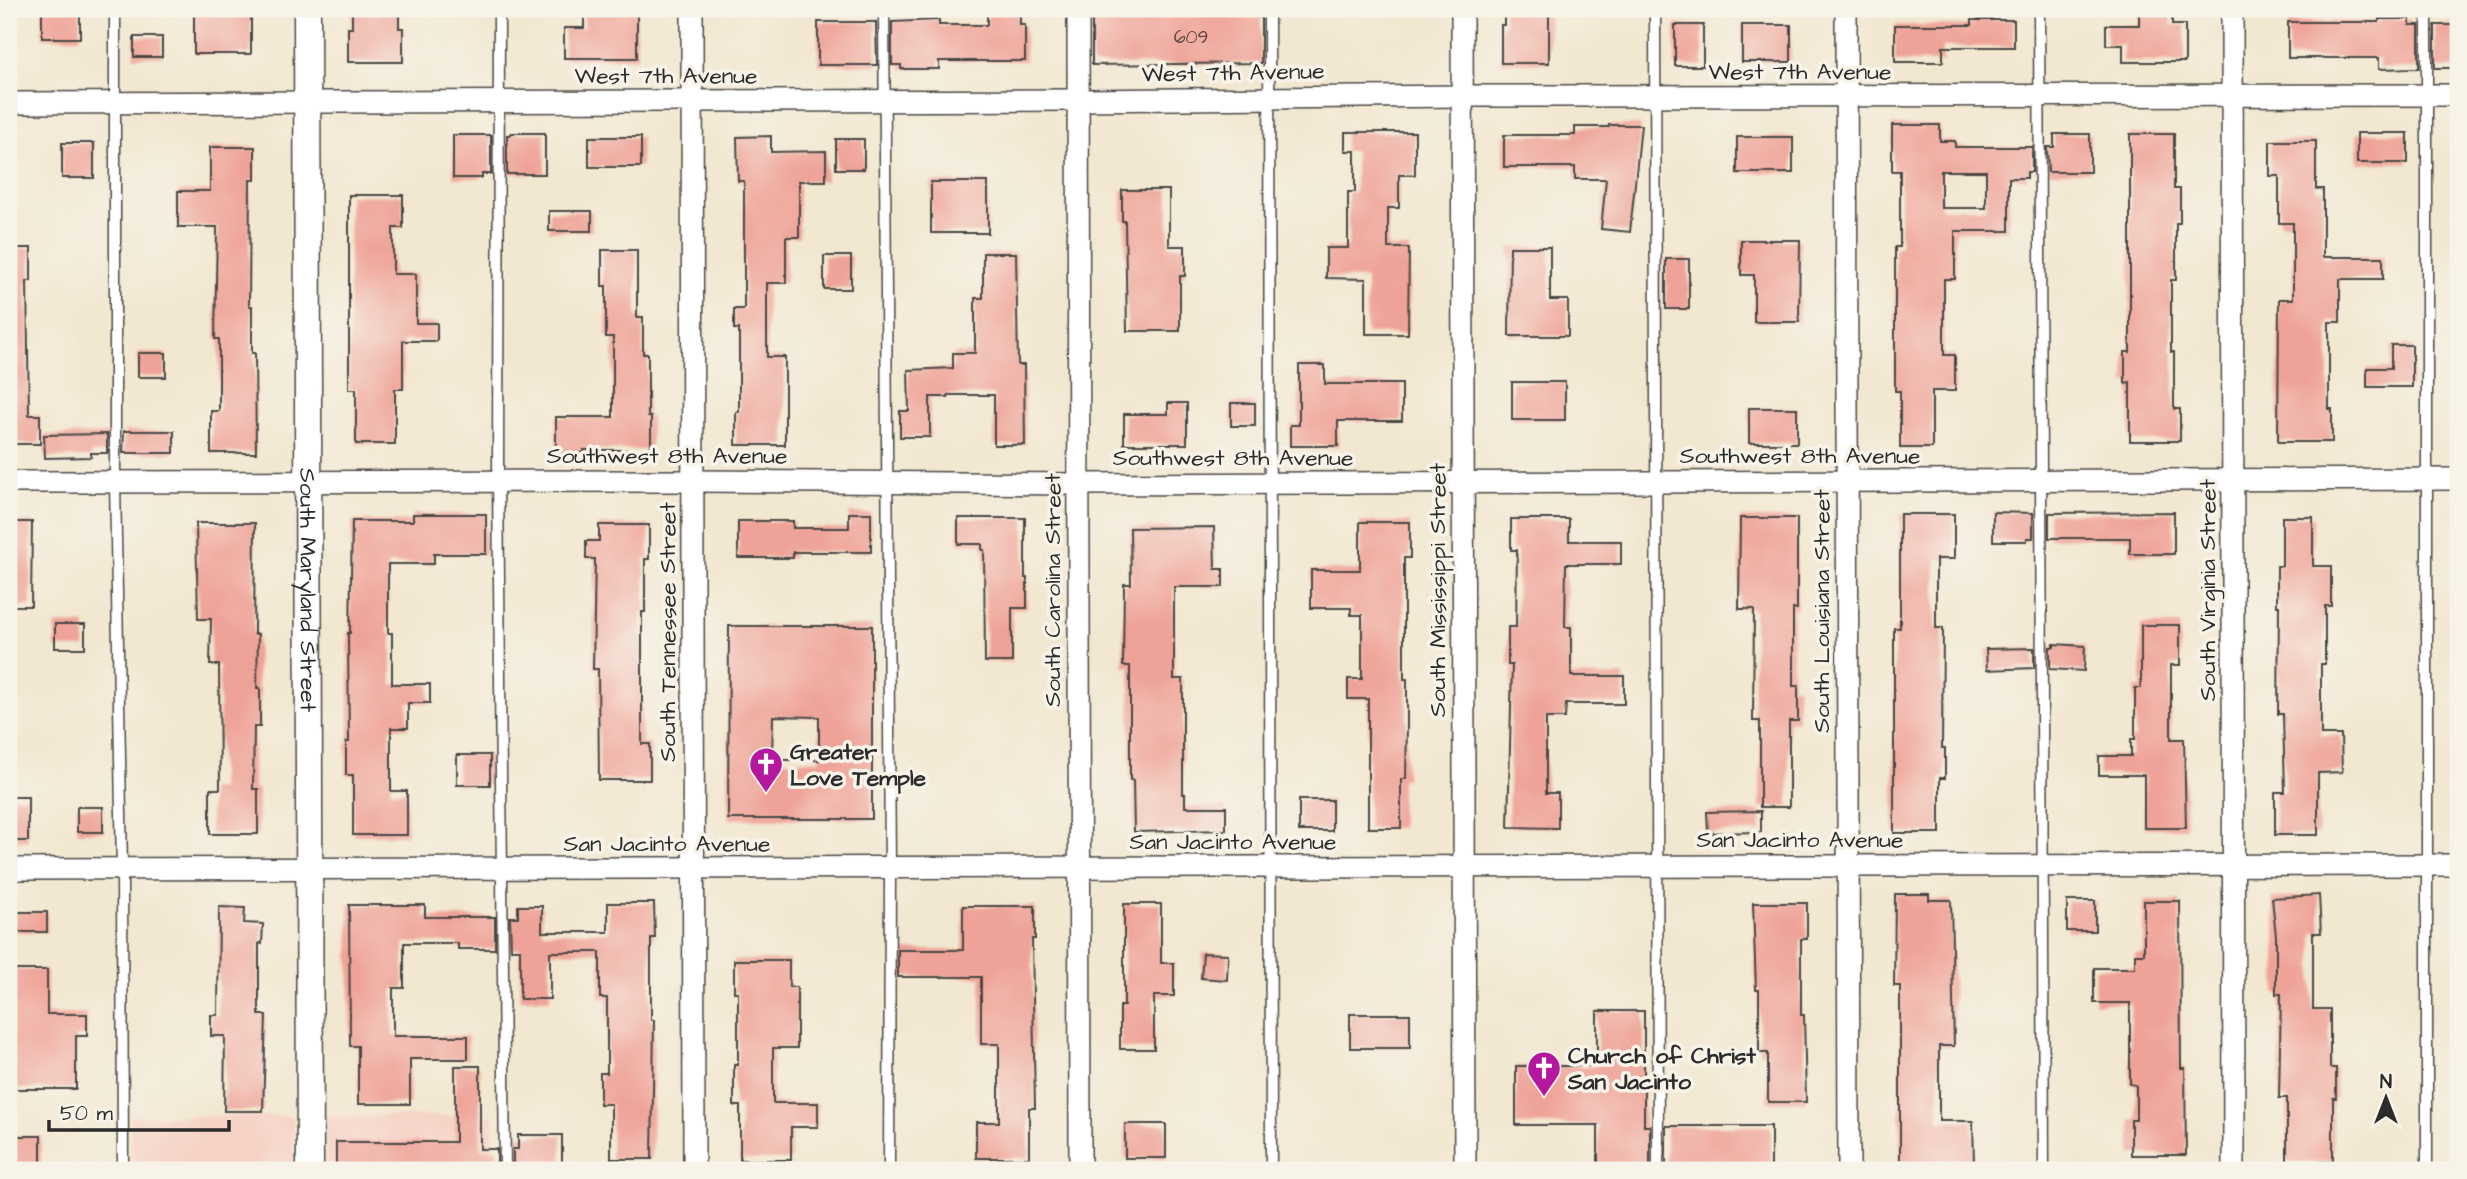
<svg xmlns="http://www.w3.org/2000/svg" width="2467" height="1179" viewBox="0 0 2467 1179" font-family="'Architects Daughter',sans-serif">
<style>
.built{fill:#f6d1c5}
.building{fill:#efa398;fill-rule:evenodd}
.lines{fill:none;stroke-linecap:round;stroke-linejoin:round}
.service-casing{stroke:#494744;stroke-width:13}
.minor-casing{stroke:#494744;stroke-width:24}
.tertiary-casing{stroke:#494744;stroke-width:29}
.service{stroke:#fff;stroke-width:10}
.minor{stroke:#fff;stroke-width:21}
.tertiary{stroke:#fff;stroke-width:26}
.labels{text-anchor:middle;stroke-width:7;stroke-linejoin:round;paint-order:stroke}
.number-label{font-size:19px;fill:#5c4946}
.street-label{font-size:23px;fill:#2b2b2b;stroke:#f7f3e8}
.poi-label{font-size:23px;font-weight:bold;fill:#2b2b2b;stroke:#f7f3e8;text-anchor:start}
</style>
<rect width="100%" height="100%" fill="#f7f3e8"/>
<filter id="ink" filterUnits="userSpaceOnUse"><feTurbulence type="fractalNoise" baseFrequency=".0143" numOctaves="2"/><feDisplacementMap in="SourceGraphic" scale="14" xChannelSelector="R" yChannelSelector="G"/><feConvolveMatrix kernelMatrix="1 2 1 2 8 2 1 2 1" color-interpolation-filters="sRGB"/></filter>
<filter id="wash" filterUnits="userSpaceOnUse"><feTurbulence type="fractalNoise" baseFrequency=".00686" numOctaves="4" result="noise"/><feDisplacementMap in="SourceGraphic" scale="28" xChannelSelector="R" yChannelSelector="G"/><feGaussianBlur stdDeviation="1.57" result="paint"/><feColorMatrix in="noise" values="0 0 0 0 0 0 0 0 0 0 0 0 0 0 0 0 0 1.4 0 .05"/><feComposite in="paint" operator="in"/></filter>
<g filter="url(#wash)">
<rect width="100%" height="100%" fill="#f2e7d0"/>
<g class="built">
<path d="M131 1116H293L294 1170H130Z"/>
<rect x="325" y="1116" width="168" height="54"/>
</g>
<g id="blocks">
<g class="building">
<rect x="42" y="9" width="38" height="29"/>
<rect x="194" y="9" width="57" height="45"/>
<path d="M352 9H399V28H403V62H348V28H352Z"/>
<path d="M584 9H637V58H564V28H584Z"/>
<path d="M987 9H1020V25H1025V61H939V69H901V65H892V22L939 20V25H987Z"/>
<path d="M1092 9H1261V63L1092 65Z"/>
<path d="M1504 9H1549V63H1501V25H1504Z"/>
<path d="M2139 9H2172V25H2185V62H2123V45H2106V25H2139Z"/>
<path d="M2379 19H2410V25H2419V68L2379 69V58H2288V22H2379Z"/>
<path d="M1972 20H2014V47H1943V62H1895V25H1972Z"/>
<path d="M818 22H876L877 65H818Z"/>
<rect x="1675" y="25" width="28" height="41"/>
<rect x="1742" y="25" width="49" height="37"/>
<rect x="2435" y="25" width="23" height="43"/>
<rect x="134" y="37" width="28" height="20"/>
<path d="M1609 125H1641L1630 232 1601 229 1606 179H1575V167H1504V135H1575V127H1609Z"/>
<path d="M1892 125H1940V141H1955V147H2032V172H2027V178H2009V231H1955V279H1944V355H1955V391H1932V448H1900V391H1895V247H1900V171H1892ZM1941 171H1986V208H1941Z"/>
<path d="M1345 132H1415V175H1399V208H1388V248H1409L1408 334H1366V279L1326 278V248H1348V192H1355V151H1345Z"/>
<path d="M511 133H545V174H507V135H511Z"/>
<rect x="2357" y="133" width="51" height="30"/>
<path d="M2054 134H2090V172H2048L2047 147H2054Z"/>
<path d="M2130 134H2174V189H2180V223H2176V280H2171V352H2174V409H2180V441H2130V382L2125 383V352H2130Z"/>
<path d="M453 135H491V174H482V178H453Z"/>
<path d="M771 136V152L826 151V181H799V237H786V283H767V357H785V445H736V412H739V329H734V309H744V181H738L737 137Z"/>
<rect x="589" y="137" width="52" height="30"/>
<rect x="1737" y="137" width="56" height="36"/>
<rect x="836" y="139" width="28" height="30"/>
<path d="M2270 141H2316V189H2323V257H2383V279H2340V322H2329V409H2332V442H2278L2279 299H2293V223H2279V176H2270Z"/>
<rect x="62" y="143" width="32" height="35"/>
<path d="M210 147H255V180H250L249 306H252V353H255L256 453H211V411H219V339H215L217 227H178V191H210Z"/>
<rect x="931" y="182" width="57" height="51"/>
<path d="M1122 190H1169V246H1185V276H1180V331H1127L1125 221H1122Z"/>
<path d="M349 195H403V228H393V274H416V323H437V341H403V389H395V444H356V389H349Z"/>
<rect x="549" y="211" width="43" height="20"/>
<path d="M1741 240H1800L1799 322H1754V275H1741Z"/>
<path d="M1510 247H1550V300H1568V336H1509Z"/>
<path d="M9 248H31V281H27L29 415H40V444H9Z"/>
<path d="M602 250H637V317H643V354H648V417H651V450H584V453H556V417H613V337H606V286H602Z"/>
<path d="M983 253H1016L1018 365H1024L1025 445H994V395H948V397H930V437H900V411H909L908 370 953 368V353H975V298H983Z"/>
<rect x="824" y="256" width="27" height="33"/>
<rect x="1666" y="259" width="23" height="50"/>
<path d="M2391 345H2412V387H2367V368H2391Z"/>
<rect x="138" y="353" width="28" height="24"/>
<path d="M1299 365H1325V384H1402V421H1338V446H1290V425H1299Z"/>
<rect x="1512" y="382" width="53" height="38"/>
<path d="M1168 403H1187V444H1124V414H1168Z"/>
<rect x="1231" y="403" width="24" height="23"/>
<rect x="1749" y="408" width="48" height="35"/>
<path d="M124 431H174V453H123Z"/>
<path d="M107 434V453H91V457L45 458 44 435Z"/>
<path d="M1993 512 2033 513V538H2027V541H1993Z"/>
<path d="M2174 512V554H2130V538H2049V513Z"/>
<path d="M849 513H871V552H793V558H738V521H793V528H849Z"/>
<path d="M413 514H486V554H434V564H388V633H392V684H430V703H408V728H391V791H407V835H353V775H346V742H349L348 633H350L352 521H413Z"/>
<path d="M1900 514H1954V559H1936V628H1943L1942 748H1945V778H1940V833H1894V628H1900Z"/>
<path d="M2282 517H2313V566H2331V606H2325V664H2321V735H2341L2342 772 2318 773V835H2275V792H2285L2283 714H2278L2279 606H2277V566H2282Z"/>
<path d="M958 518H1025V578H1027V608H1012V662H985L984 550H982V544H958Z"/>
<path d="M1740 518H1797V609H1793V686H1798V721H1789V807H1760V721H1753L1754 609H1739Z"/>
<path d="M1511 519H1569V541H1621V564H1566L1565 627H1571V676H1624V704H1566L1565 718H1546V793H1558V828L1508 827 1512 665H1508V627H1516L1517 550H1511Z"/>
<path d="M9 522H32L31 606H9Z"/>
<path d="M1360 522H1410V558H1404V679H1407V725L1406 779H1401V828H1368V699H1348V679H1362V615H1351V608H1311V570H1360Z"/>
<path d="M196 523H255L254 634H258L257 688H260V727H254L253 789H258V834H210V789H220L219 665H210L211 619H198Z"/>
<path d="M599 525H649V559H645V612H642V744H650V780H599L598 669H593L595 559H586V541H599Z"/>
<path d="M1214 527 1215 569H1223V587H1174V679H1183V794H1185V807H1226V830L1134 832 1133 780H1130V666H1123L1124 584H1131L1130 528Z"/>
<rect x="55" y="624" width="30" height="24"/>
<path d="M2141 625H2180V665H2171V739H2184L2186 828H2144V775H2099V756H2131V739H2135V688H2141Z"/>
<path d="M729 626H872V819H728ZM773 716 819 717V760H772Z"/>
<path d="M2054 644 2085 646 2084 671 2050 669V647H2054Z"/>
<path d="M2034 648V668L1987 670 1986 649Z"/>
<rect x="457" y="755" width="33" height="30"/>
<rect x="9" y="797" width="19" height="44"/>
<rect x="1299" y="800" width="33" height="31"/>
<rect x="77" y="807" width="26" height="25"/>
<path d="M1761 811V832L1708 833 1707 812Z"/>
<path d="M1895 894H1929V900H1951L1954 1046H1939V1121H1973L1974 1164 1900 1165V986H1894Z"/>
<path d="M2319 895 2321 933H2313V1009H2330V1068H2336V1098H2333V1162H2287V1098H2279L2281 994H2276V936L2272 898Z"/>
<rect x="2067" y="901" width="28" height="30"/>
<path d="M2144 901H2180L2181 1068H2185L2186 1155H2131V1120H2136V1085L2130 1084V1003H2094V968H2135V954H2144Z"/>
<path d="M608 903H654L655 938H651V1020H654L652 1159H611V1104H600V1073H607V998H600V952H550V999H520V949H511L510 917H518V906H542V932H608Z"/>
<path d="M1753 903H1807V939H1801V1015H1804L1806 1102H1768V1053H1759V990H1756Z"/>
<path d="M1124 904H1161V963H1174V996H1154V1049H1120V1006H1124Z"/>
<path d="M349 905H425V917H495V949H458V943H404V988H393V1036H468V1059H410V1104H358V1046H350Z"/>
<path d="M963 906H1035V939H1032L1035 1108H1029V1158H976V1122H999V1044H981V977H898V950H963Z"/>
<path d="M219 907 245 908 244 923 263 924 262 944 259 943V1015H266L263 1111H224L225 1036H211V1015H218Z"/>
<rect x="9" y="912" width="38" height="20"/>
<path d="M1203 953 1228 954 1227 980 1201 978Z"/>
<path d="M734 960H789V987H797V1048H773V1103H818V1127H791V1160H740V1106H734V1065H738V992H734Z"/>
<path d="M9 970H47V1014H87V1036H76V1089H9Z"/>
<path d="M1597 1011H1644V1126H1650V1170H1598V1125H1516V1066H1597Z"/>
<rect x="1350" y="1014" width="60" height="34"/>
<path d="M455 1066H480V1149H497V1170H336V1142H455Z"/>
<rect x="1125" y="1124" width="41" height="34"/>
<rect x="1666" y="1126" width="105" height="44"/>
<path d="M518 1135H562V1170H513V1149H518Z"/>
<rect x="9" y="1136" width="32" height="31"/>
</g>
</g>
</g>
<g filter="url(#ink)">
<use href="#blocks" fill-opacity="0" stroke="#494744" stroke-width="2"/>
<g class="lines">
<g class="service-casing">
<g id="service">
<path d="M115 9V482L122 869 123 1170"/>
<path d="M499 9 498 481 505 1170"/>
<path d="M884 9 890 869 889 1170"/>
<path d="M1269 9 1271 1170"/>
<path d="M1655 9 1658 1170"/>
<path d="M2039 9 2044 1170"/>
<path d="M2427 9V1170"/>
</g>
</g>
<g class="minor-casing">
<g id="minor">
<path d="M692 9 694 1170"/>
<path d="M1078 9 1080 1170"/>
<path d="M1462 9 1465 1170"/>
<path d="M1846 9 1849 1170"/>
<path d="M2232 9 2234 1170"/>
<path d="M9 103 1078 100 1462 96 2458 95"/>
<path d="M9 482 693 481 1077 484 2458 479"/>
<path d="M9 869 2458 865"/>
</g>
</g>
<g class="tertiary-casing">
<g id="tertiary">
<path id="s1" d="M307 9 310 1170"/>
</g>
</g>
<use href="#service" class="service"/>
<use href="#minor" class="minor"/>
<use href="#tertiary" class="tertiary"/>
</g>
</g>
<defs>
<g id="church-pin" transform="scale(1.75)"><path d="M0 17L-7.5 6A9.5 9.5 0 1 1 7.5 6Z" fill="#b5179e" stroke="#f7f3e8"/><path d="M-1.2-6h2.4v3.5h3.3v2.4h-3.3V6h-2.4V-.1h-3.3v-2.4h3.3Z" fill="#fff"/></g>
</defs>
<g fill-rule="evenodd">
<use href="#church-pin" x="766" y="764"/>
<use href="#church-pin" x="1544" y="1068"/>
</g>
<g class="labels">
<g class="number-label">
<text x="1191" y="43">609</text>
</g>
<g class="street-label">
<text x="1800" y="79">West 7th Avenue</text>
<text transform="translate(1233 72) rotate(-1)" y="8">West 7th Avenue</text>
<text x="666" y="83">West 7th Avenue</text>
<text x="667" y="463">Southwest 8th Avenue</text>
<text x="1800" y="463">Southwest 8th Avenue</text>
<text x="1233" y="465">Southwest 8th Avenue</text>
<text dy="8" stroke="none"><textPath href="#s1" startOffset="581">South Maryland Street</textPath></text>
<text transform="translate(1052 590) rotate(-90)" y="8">South Carolina Street</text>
<text transform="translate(1437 590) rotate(-90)" y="8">South Mississippi Street</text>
<text transform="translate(2207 590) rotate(-90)" y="8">South Virginia Street</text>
<text transform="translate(1821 611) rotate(-90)" y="8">South Louisiana Street</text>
<text transform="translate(667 632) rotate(-90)" y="8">South Tennessee Street</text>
<text x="1800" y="847">San Jacinto Avenue</text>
<text x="1233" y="849">San Jacinto Avenue</text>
<text x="667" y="851">San Jacinto Avenue</text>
</g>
<g class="poi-label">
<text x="790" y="759">Greater<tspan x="790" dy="26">Love Temple</tspan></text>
<text x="1568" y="1063">Church of Christ<tspan x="1568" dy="26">San Jacinto</tspan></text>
</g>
</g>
<rect width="2467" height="1179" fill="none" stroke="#f7f3e8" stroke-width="35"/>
<g transform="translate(2386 1098)" stroke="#f7f3e8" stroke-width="5" paint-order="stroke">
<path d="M0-5L12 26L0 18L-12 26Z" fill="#2b2b2b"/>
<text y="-10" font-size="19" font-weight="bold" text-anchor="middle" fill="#2b2b2b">N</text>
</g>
<path d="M49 1120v10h180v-10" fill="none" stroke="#2b2b2b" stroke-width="3.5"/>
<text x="60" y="1120" font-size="21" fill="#2b2b2b" stroke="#f7f3e8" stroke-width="5" paint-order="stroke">50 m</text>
</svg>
